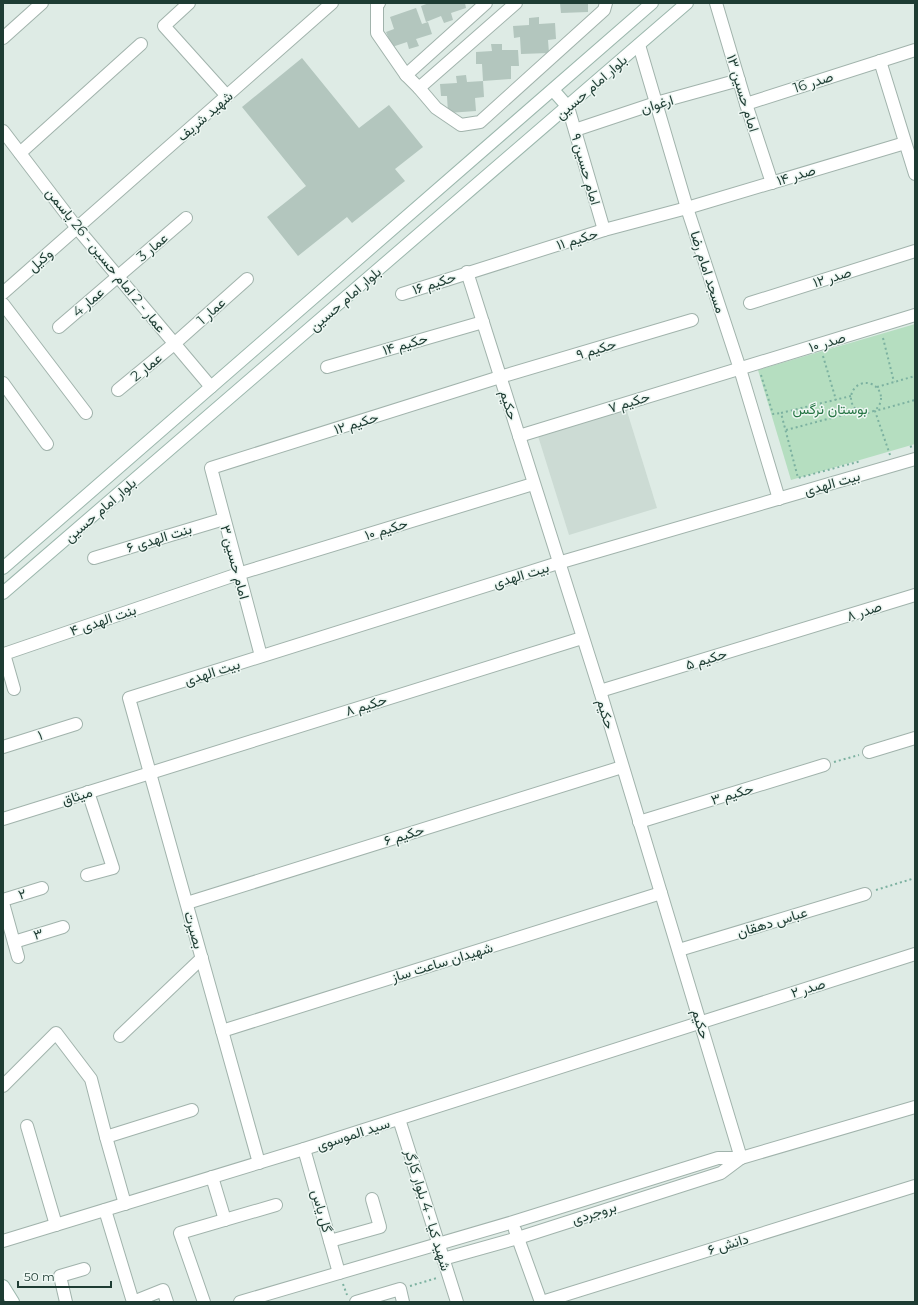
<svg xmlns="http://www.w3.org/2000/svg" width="918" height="1305" viewBox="0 0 918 1305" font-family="Montserrat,Vazirmatn,sans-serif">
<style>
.built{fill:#ccdbd4}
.green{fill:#b5dec0}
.building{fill:#b3c6be}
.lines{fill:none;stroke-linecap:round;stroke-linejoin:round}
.minor-casing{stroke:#a1b3ac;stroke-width:14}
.secondary-casing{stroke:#9cb7ad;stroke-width:14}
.path{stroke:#7cb1a0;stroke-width:2;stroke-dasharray:2 3;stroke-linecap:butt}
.minor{stroke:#fff;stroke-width:12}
.secondary{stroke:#fff;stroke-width:12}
.labels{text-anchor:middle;stroke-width:3;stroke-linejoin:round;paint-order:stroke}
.street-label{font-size:14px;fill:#1e3c33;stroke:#eef7f3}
.park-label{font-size:14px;fill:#267544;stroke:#eef7f3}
</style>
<rect width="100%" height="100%" fill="#deebe5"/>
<path class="built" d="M626 408 657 508 569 535 538 436Z"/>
<path class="green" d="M915 324V444L791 480 758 370Z"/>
<g class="building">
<path d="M429 3H465L466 8 451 13 453 20 444 23 441 16 426 22 421 6Z"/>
<path d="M560 3H588V12L561 13Z"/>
<path d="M416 8 422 24 428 22 432 34 416 39 419 46 409 49 407 42 392 47 386 32 394 29 390 17Z"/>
<path d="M539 17V24L555 23 556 39 548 40 549 53 521 54 520 37 514 38 513 26 529 25V18Z"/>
<path d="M491 44H502V50H518L519 66H511V79L483 81 482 64H476V52L492 51Z"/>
<path d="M302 58 359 128 389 105 423 147 395 169 405 181 352 223 347 217 298 256 267 217 306 186 242 107Z"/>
<path d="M466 75 467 82 483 81 484 97 475 98 476 111 448 113 447 96H441L440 84 457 83 456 76Z"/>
</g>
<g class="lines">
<g class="minor-casing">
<g id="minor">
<path d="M189 3 164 26 227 96"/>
<path d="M379 3 377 4V33L406 75 486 3"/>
<path d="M716 3 746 104 772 183"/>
<path d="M3 38 42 3"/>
<path d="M639 45 687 208 740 369 779 499"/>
<path d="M880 61 915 174"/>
<path d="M406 75 419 88 516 3"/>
<path d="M419 88 436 108 461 125 480 122 604 10 606 3"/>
<path d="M746 104 915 50"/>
<path d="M568 107 604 230"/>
<path d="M575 130 656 103 739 80"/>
<path d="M3 131 77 228 211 387"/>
<path d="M20 153 141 44"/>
<path d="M467 272 600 691 741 1158"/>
<path d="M3 293 332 3"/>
<path d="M402 294 604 230 687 208 905 143"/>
<path d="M750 303 915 251"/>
<path d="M3 304 86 413"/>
<path d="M59 327 186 218"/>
<path d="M327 367 483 322"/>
<path d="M3 383 47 444"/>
<path d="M118 390 174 344 247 279"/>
<path d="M519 436 915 315"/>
<path d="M94 558 224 519"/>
<path d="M261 656 211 468 500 377 692 320"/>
<path d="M14 689 4 654 238 574 533 484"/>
<path d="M600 691 915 595"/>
<path d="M3 747 76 724"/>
<path d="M869 752 915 738"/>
<path d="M3 819 582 638"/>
<path d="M639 822 824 765"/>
<path d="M87 875 113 868 88 792"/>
<path d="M3 900 42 888"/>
<path d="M3 903 18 957"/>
<path d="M187 903 622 767"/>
<path d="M14 942 63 927"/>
<path d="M679 950 865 894"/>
<path d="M222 1031 661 893"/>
<path d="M120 1036 202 958"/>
<path d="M3 1086 56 1033 91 1079 106 1137"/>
<path d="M399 1119 457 1302"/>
<path d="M27 1126 56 1225"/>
<path d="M304 1149 339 1273"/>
<path d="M259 1163 129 698 558 563 915 459"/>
<path d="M212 1177 225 1220"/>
<path d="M125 1204 106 1137 192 1110"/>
<path d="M105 1210 133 1302 163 1290 167 1302"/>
<path d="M515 1230 541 1302"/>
<path d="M3 1241 304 1149 915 954"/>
<path d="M330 1241 380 1227 372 1199"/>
<path d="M443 1259 518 1238 721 1173 741 1158"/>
<path d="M66 1302 60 1276 84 1269"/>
<path d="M204 1302 180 1233 276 1205"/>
<path d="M240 1302 513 1222 718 1158H741L915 1107"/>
<path d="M356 1302 400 1289 403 1302"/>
<path d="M542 1302 915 1186"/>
</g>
</g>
<g class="secondary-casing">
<g id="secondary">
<path d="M553 90 568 107"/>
<path d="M3 568 652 3"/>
<path d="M3 593 687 3"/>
<path d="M3 1286 13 1302"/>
</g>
</g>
<g class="path">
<path d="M883 338 894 382"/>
<path d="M823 356 836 400"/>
<path d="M761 375 773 414 781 413"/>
<circle cx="866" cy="398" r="15"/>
<path d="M877 387 915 376"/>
<path d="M851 396 781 413 798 478 861 461"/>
<path d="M786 430 858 411"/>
<path d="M910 447 915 445"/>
<path d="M890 455 875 411 915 400"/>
<path d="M834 762 859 755"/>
<path d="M876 890 915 878"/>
<path d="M343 1284 347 1295"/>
<path d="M410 1286 437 1278"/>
</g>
<use href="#minor" class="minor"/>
<use href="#secondary" class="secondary"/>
</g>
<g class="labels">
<g class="street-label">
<text transform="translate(813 82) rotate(-18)" y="5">صدر 16</text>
<text transform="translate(591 87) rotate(-41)" y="5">بلوار امام حسین</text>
<text transform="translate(743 93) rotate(73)" y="5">امام حسین ۱۳</text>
<text transform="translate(657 104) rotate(-17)" y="5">ارغوان</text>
<text transform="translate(205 116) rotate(-41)" y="5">شهید شریف</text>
<text transform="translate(586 169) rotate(74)" y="5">امام حسین ۹</text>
<text transform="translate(796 175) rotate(-17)" y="5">صدر ۱۴</text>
<text transform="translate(577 239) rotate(-17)" y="5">حکیم ۱۱</text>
<text transform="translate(152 247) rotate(-40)" y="5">عمار 3</text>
<text transform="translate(40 260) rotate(-41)" y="5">وکیل</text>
<text transform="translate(106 260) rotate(51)" y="5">عمار - 2 امام حسین - 26 یاسمن</text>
<text transform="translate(708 272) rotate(72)" y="5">مسجد امام رضا</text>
<text transform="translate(832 277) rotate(-17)" y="5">صدر ۱۲</text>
<text transform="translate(434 283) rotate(-18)" y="5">حکیم ۱۶</text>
<text transform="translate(345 299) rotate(-41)" y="5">بلوار امام حسین</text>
<text transform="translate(88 302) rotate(-41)" y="5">عمار 4</text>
<text transform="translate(211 311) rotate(-42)" y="5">عمار 1</text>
<text transform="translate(827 342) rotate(-17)" y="5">صدر ۱۰</text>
<text transform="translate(405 344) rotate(-16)" y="5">حکیم ۱۴</text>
<text transform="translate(596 349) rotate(-17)" y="5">حکیم ۹</text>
<text transform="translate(146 367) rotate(-39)" y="5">عمار 2</text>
<text transform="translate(629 402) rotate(-17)" y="5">حکیم ۷</text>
<text transform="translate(509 405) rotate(73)" y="5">حکیم</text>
<text transform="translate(356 423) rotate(-17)" y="5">حکیم ۱۲</text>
<text transform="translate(832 483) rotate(-16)" y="5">بیت الهدی</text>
<text transform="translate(100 510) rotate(-41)" y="5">بلوار امام حسین</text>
<text transform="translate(386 529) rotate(-17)" y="5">حکیم ۱۰</text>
<text transform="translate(159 538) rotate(-17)" y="5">بنت الهدی ۶</text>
<text transform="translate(235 562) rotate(75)" y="5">امام حسین ۳</text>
<text transform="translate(521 575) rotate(-17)" y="5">بیت الهدی</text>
<text transform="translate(864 611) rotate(-18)" y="5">صدر ۸</text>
<text transform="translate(103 620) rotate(-19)" y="5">بنت الهدی ۴</text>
<text transform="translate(706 659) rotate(-17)" y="5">حکیم ۵</text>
<text transform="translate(212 672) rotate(-18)" y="5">بیت الهدی</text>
<text transform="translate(366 705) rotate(-17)" y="5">حکیم ۸</text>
<text transform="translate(606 714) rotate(73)" y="5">حکیم</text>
<text transform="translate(40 735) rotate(-17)" y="5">۱</text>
<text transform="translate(732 794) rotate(-17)" y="5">حکیم ۳</text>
<text transform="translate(77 796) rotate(-18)" y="5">میثاق</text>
<text transform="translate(404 835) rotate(-17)" y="5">حکیم ۶</text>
<text transform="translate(22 894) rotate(-17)" y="5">۲</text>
<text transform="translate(772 922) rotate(-17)" y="5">عباس دهقان</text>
<text transform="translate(194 930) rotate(74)" y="5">بصیرت</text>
<text transform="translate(38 934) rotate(-16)" y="5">۳</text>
<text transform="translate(442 962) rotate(-17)" y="5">شهیدان ساعت ساز</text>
<text transform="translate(808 988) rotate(-17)" y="5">صدر ۲</text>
<text transform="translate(701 1024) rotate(73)" y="5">حکیم</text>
<text transform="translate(353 1134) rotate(-18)" y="5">سید الموسوی</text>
<text transform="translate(428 1210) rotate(73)" y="5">شهید کیا - 4 بلوار کارگر</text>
<text transform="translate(322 1211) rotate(74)" y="5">گل یاس</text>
<text transform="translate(594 1213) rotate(-18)" y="5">بروجردی</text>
<text transform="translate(728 1244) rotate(-17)" y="5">دانش ۶</text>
</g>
<g class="park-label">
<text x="830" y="414">بوستان نرگس</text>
</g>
</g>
<rect width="918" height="1305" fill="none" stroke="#1e3c33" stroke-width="8"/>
<path d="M18 1281v6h93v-6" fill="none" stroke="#1e3c33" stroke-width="2"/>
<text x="24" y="1281" font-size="12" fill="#1e3c33" stroke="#eef7f3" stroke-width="3" paint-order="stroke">50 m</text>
</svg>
